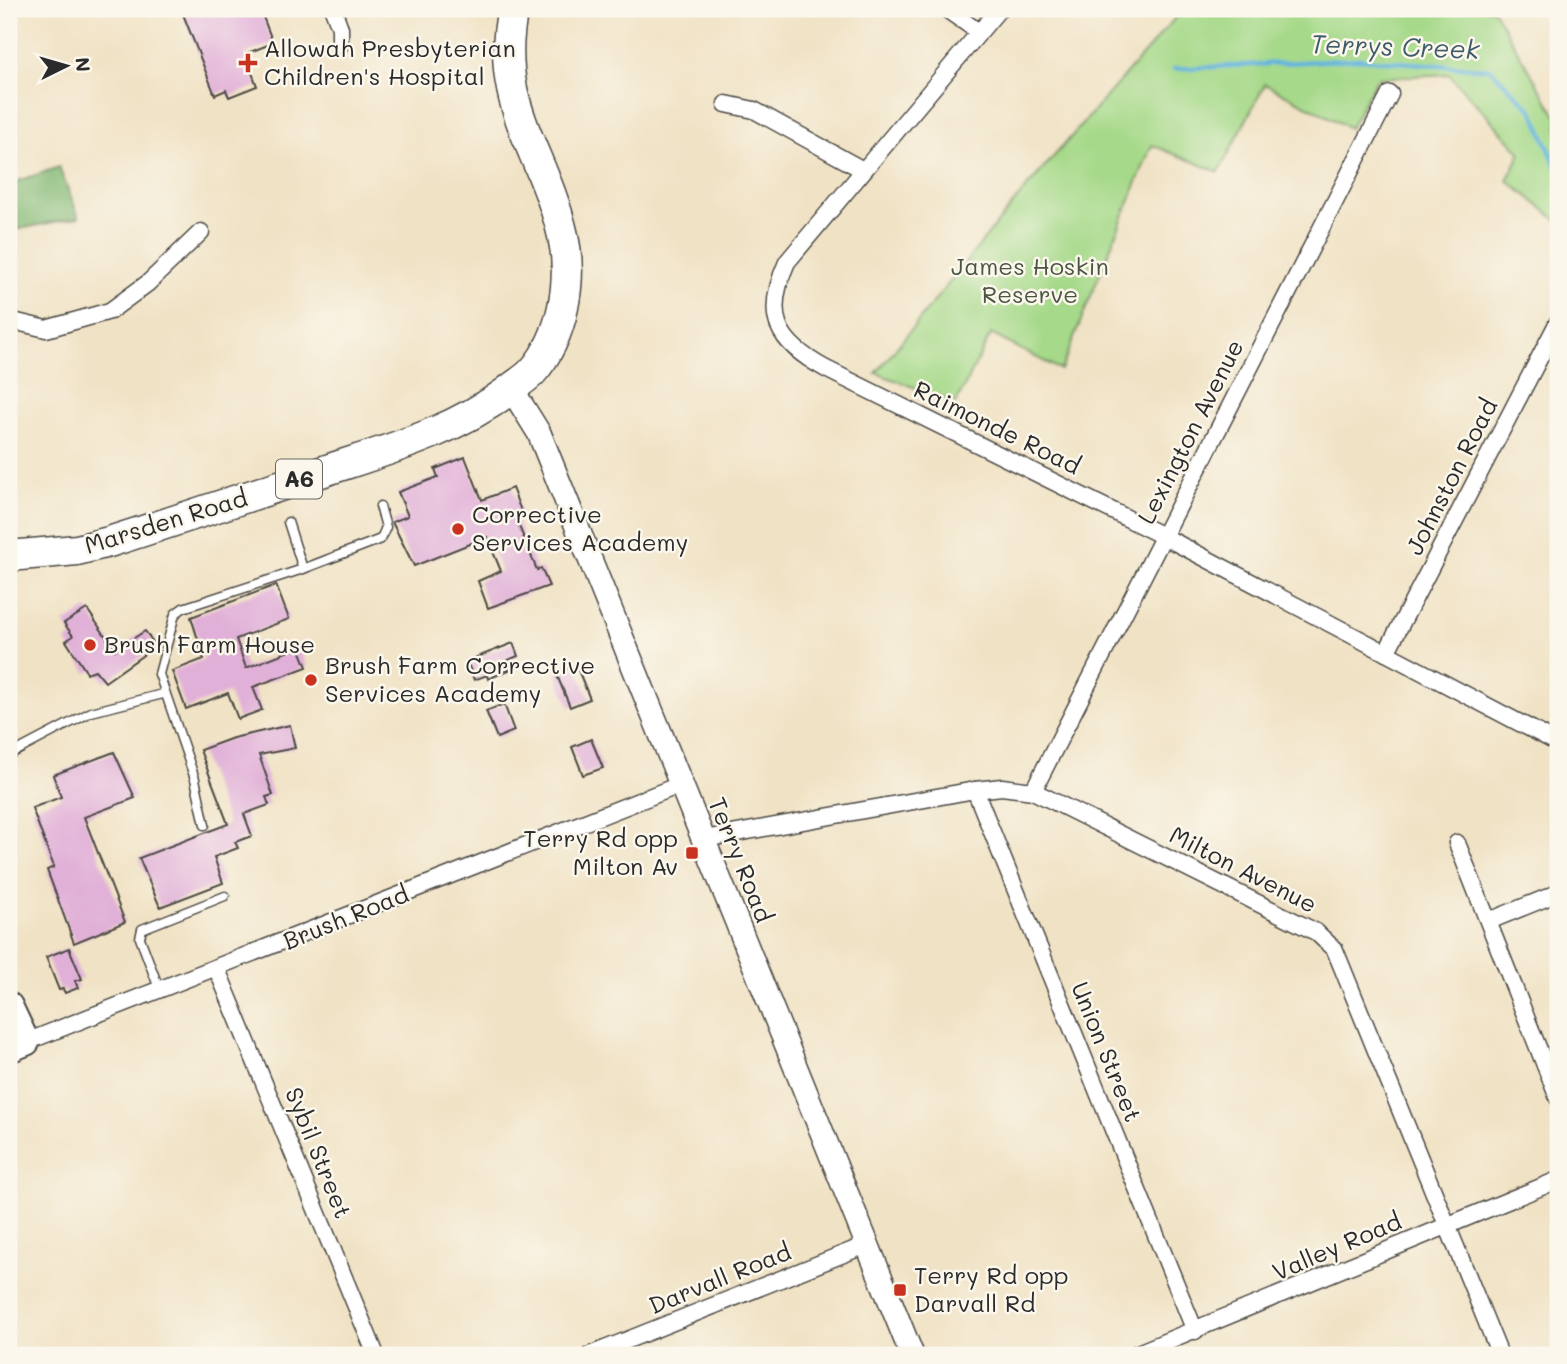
<svg xmlns="http://www.w3.org/2000/svg" width="1567" height="1364" viewBox="0 0 1567 1364" font-family="Mali,sans-serif">
<style>
.green{fill:#a6d989;stroke:#68825a;stroke-width:2}
.forest{fill:#84b975;stroke:#587250;stroke-width:2}
.lines{fill:none;stroke-linecap:round;stroke-linejoin:round}
.stream{stroke:#62b4de;stroke-width:4.5}
.building{fill:#e1b0d8}
.lane-casing{stroke:#494642;stroke-width:11}
.street-casing{stroke:#494642;stroke-width:19}
.secondary-casing{stroke:#494642;stroke-width:26}
.primary-casing{stroke:#494642;stroke-width:30}
.highway-casing{stroke:#494642;stroke-width:33}
.lane{stroke:#fff;stroke-width:8}
.street{stroke:#fff;stroke-width:16}
.secondary{stroke:#fff;stroke-width:23}
.primary{stroke:#fff;stroke-width:26}
.highway{stroke:#fff;stroke-width:30}
.poi-dot{fill:#c8321e;stroke:#fbf7ec;stroke-width:2.5}
.labels{text-anchor:middle;stroke-width:5;stroke-linejoin:round;paint-order:stroke}
.shield{fill:#fbf7ec;stroke:#696865;stroke-width:2}
.shield-label{font-size:23px;font-weight:bold;fill:#2b2b2b}
.poi-label{font-size:24px;fill:#2b2b2b;stroke:#fbf7ec;text-anchor:start}
.park-label{font-size:24px;fill:#4a5642;stroke:#fbf7ec}
.street-label{font-size:24px;fill:#2b2b2b;stroke:#fbf7ec}
.water-label{font-size:26px;font-style:italic;fill:#3e5b6a;stroke:#fbf7ec}
</style>
<rect width="100%" height="100%" fill="#fbf7ec"/>
<filter id="ink" filterUnits="userSpaceOnUse"><feTurbulence type="fractalNoise" baseFrequency=".0143" numOctaves="2"/><feDisplacementMap in="SourceGraphic" scale="14" xChannelSelector="R" yChannelSelector="G"/><feConvolveMatrix kernelMatrix="1 2 1 2 8 2 1 2 1" color-interpolation-filters="sRGB"/></filter>
<filter id="wash" filterUnits="userSpaceOnUse"><feTurbulence type="fractalNoise" baseFrequency=".00686" numOctaves="4" result="noise"/><feDisplacementMap in="SourceGraphic" scale="28" xChannelSelector="R" yChannelSelector="G"/><feGaussianBlur stdDeviation="1.57" result="paint"/><feColorMatrix in="noise" values="0 0 0 0 0 0 0 0 0 0 0 0 0 0 0 0 0 1.4 0 .05"/><feComposite in="paint" operator="in"/></filter>
<g filter="url(#wash)">
<rect width="100%" height="100%" fill="#f0e2c4"/>
<path class="green" d="M1183 9H1493L1558 119V221L1507 180 1521 153 1449 74 1377 78 1350 128 1265 84 1219 172 1152 145 1061 370 991 334 956 403 876 373 1021 194Z"/>
<path class="forest" d="M59 167 79 217 9 231V184Z"/>
<g class="lines">
<path class="stream" d="M1174 69 1358 59 1490 69 1533 111 1558 170"/>
</g>
<g id="blocks">
<g class="building">
<path d="M181 9H260L273 43 245 54 257 86 229 97 226 90 215 95Z"/>
<path d="M465 457 482 500 512 488 521 511 514 514 537 570 541 568 549 586 488 608 478 581 501 571 487 537 414 566 392 522 408 516 398 492 438 477 435 469Z"/>
<path d="M276 585 289 619 236 639 246 668 299 647 307 667 253 687 262 710 238 719 228 693 186 709 172 671 204 659 191 617Z"/>
<path d="M87 609 115 650 145 631 156 646 105 682 95 670 87 673 66 641 73 636 64 623Z"/>
<path d="M513 643 518 656 506 661 509 670 488 679 487 675 474 680 467 661Z"/>
<path d="M576 665 590 699 570 707 556 673Z"/>
<path d="M504 704 514 731 497 738 486 711Z"/>
<path d="M290 725 295 748 259 755 273 795 266 797 269 805 244 814 252 836 235 842 238 848 214 857 223 883 160 907 139 858 228 824 200 750 233 738Z"/>
<path d="M591 739 603 768 583 775 572 747Z"/>
<path d="M114 752 135 798 84 817 125 922 74 943 47 870 54 867 32 808 61 797 53 775Z"/>
<path d="M69 948 82 979 75 981 78 988 65 993 63 989 59 990 46 957Z"/>
</g>
</g>
</g>
<g filter="url(#ink)">
<use href="#blocks" fill-opacity="0" stroke="#494642" stroke-width="2"/>
<g class="lines">
<g class="lane-casing">
<g id="lane">
<path d="M288 522 303 569"/>
<path d="M9 755 91 712 163 694"/>
<path d="M205 825 195 779 159 674 175 614 183 608 303 569 381 539 386 527 380 506"/>
<path d="M160 991 140 938 142 929 225 896"/>
</g>
</g>
<g class="street-casing">
<g id="street">
<path d="M333 9 340 28V45"/>
<path d="M946 9 979 32"/>
<path d="M999 9 787 262C763 316 776 342 826 369L1163 536 1558 743"/>
<path d="M726 104 754 110 863 170"/>
<path d="M9 320 46 329 110 311 148 283 201 232"/>
<path d="M1386 653 1558 322"/>
<path d="M975 790 1195 1331"/>
<path d="M1033 791 1390 94"/>
<path d="M704 839 975 790 1002 787 1033 791 1316 932 1335 950 1500 1355"/>
<path d="M1457 843 1558 1098"/>
<path d="M1489 921 1558 893"/>
<path d="M217 969 376 1355"/>
<path d="M26 1042 682 784"/>
<path d="M590 1355 866 1245"/>
<path d="M1133 1355 1558 1180"/>
</g>
</g>
<g class="secondary-casing">
<path id="secondary" d="M511 388 539 433 912 1355"/>
</g>
<g class="primary-casing">
<path id="primary" d="M9 1006 26 1042 9 1049"/>
</g>
<g class="highway-casing">
<path id="highway" d="M9 556 77 550 109 542C178 520 247 497 315 474 383 451 450 434 508 391 516 384 526 379 533 371 563 337 573 280 563 236 544 151 492 103 513 9"/>
</g>
<use href="#lane" class="lane"/>
<use href="#street" class="street"/>
<use href="#secondary" class="secondary"/>
<use href="#primary" class="primary"/>
<use href="#highway" class="highway"/>
</g>
</g>
<g class="poi-dot">
<path d="M244.5 52.5h7v7h7v7h-7v7h-7v-7h-7v-7h7z"/>
<circle cx="458" cy="529" r="7"/>
<circle cx="90" cy="645" r="7"/>
<circle cx="311" cy="680" r="7"/>
<rect x="685" y="846" width="14" height="14" rx="3.5"/>
<rect x="893" y="1283" width="14" height="14" rx="3.5"/>
</g>
<g class="labels">
<rect class="shield" x="276" y="459.5" width="46" height="39" rx="5"/>
<g class="shield-label">
<text x="299" y="487">A6</text>
</g>
<g class="poi-label">
<text x="264" y="57">Allowah Presbyterian<tspan x="264" dy="28">Children's Hospital</tspan></text>
<text x="472" y="523">Corrective<tspan x="472" dy="28">Services Academy</tspan></text>
<text x="104" y="653">Brush Farm House</text>
<text x="325" y="674">Brush Farm Corrective<tspan x="325" dy="28">Services Academy</tspan></text>
<text x="678" y="847" text-anchor="end">Terry Rd opp<tspan x="678" dy="28">Milton Av</tspan></text>
<text x="914" y="1284">Terry Rd opp<tspan x="914" dy="28">Darvall Rd</tspan></text>
</g>
<g class="park-label">
<text x="1030" y="275">James Hoskin<tspan x="1030" dy="28">Reserve</tspan></text>
</g>
<g class="street-label">
<text transform="translate(997 428) rotate(26)" y="8">Raimonde Road</text>
<text transform="translate(1191 432) rotate(-63)" y="8">Lexington Avenue</text>
<text transform="translate(1452 477) rotate(-63)" y="8">Johnston Road</text>
<text transform="translate(166 522) rotate(-17)" y="8">Marsden Road</text>
<text transform="translate(740 860) rotate(68)" y="8">Terry Road</text>
<text transform="translate(1243 870) rotate(27)" y="8">Milton Avenue</text>
<text transform="translate(346 918) rotate(-22)" y="8">Brush Road</text>
<text transform="translate(1106 1052) rotate(68)" y="8">Union Street</text>
<text transform="translate(318 1153) rotate(68)" y="8">Sybil Street</text>
<text transform="translate(1337 1247) rotate(-23)" y="8">Valley Road</text>
<text transform="translate(720 1279) rotate(-22)" y="8">Darvall Road</text>
</g>
<g class="water-label">
<text transform="translate(1395 47) rotate(2)" y="9">Terrys Creek</text>
</g>
</g>
<rect width="1567" height="1364" fill="none" stroke="#fbf7ec" stroke-width="35"/>
<g transform="translate(66 66) rotate(85)" stroke="#fbf7ec" stroke-width="5" paint-order="stroke">
<path d="M0-5L12 26L0 18L-12 26Z" fill="#2b2b2b"/>
<text y="-10" font-size="19" font-weight="bold" text-anchor="middle" fill="#2b2b2b">N</text>
</g>
</svg>
